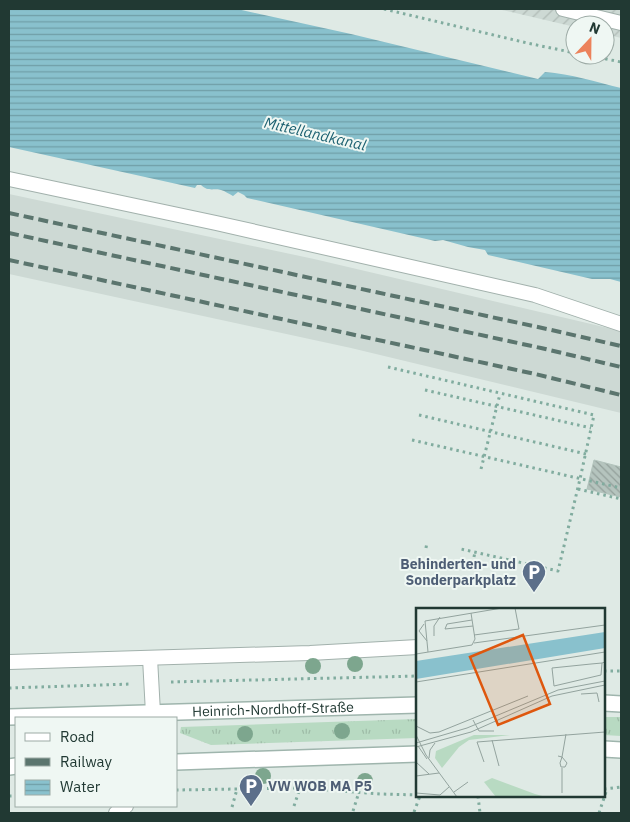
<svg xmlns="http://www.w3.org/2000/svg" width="630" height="822" viewBox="0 0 630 822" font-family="'IBM Plex Sans',sans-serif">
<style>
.built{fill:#cdd9d4}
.industrial{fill:url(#industrial-furrows)}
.grass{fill:url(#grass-tufts)}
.water{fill:url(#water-rules)}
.building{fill:url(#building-back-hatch);stroke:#b2c3bc}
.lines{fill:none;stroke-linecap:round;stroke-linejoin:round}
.lane-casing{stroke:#a2b1ac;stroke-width:16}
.secondary-casing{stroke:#9fb5ad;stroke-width:18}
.path{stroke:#81ac9f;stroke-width:3;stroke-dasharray:2.5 4;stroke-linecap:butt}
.lane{stroke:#fff;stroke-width:14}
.secondary{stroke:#fff;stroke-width:15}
.rail{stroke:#5b756e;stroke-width:4;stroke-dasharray:10 5;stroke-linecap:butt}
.tree{fill:#7da68e}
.labels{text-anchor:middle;stroke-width:4;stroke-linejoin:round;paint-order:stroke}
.service-label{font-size:14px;font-weight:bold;fill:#4e5e75;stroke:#eff7f3;text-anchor:end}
.street-label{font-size:14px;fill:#213933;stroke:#eff7f3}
.water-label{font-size:15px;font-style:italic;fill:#1e6272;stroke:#eff7f3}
.inset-road{fill:none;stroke:#93a39e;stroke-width:1}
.view{fill:#de570e;fill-opacity:0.15;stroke:#de570e;stroke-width:2.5}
.inset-edge{fill:none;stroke:#213933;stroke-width:2.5}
</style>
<defs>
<pattern id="industrial-furrows" width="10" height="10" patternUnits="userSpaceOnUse" patternTransform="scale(1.25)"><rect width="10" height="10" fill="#cdd9d4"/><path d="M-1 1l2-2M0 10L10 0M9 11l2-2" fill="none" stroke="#b0bbb6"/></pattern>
<pattern id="grass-tufts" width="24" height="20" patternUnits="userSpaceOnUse" patternTransform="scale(1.25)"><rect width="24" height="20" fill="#b8dac2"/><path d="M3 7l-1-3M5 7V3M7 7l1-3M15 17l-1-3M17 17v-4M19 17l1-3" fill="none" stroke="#9ebca7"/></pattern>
<pattern id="water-rules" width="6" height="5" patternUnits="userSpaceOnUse" patternTransform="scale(1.25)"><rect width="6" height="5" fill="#89c1cd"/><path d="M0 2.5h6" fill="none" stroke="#709ea7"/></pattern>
<pattern id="building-back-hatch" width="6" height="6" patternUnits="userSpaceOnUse" patternTransform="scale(1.25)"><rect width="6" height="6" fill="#b5c4be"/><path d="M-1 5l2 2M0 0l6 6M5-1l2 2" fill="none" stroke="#93a09b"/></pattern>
</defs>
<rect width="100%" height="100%" fill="#dfeae5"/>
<path class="built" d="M9 194 314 259 621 331V413L351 348 9 274Z"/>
<path class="industrial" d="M498 9H621V38L605 34V25H575V27Z"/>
<g class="grass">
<path d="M604 717H621V736L604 735Z"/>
<path d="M417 719V738L211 745 180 733 181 727Z"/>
</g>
<path class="water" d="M9 9H237L351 34 538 79 545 72C571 74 596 82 621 88V282L610 279H592L488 255 485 250 468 247 443 240 435 241 247 198 244 195 238 192 233 196C229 194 225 191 221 190 213 188 208 192 201 185H197L195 188 9 147Z"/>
<path class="building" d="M594 460 621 467V497L587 489Z"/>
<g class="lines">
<g class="lane-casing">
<g id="lane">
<path d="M563 9 621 23"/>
<path d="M9 179 216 223 535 295 621 324"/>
<path d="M150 658 153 713 150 718"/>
<path d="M9 662 310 653 418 647"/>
<path d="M116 813 126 806"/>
</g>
</g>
<g class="secondary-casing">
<g id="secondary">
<path d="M604 703 621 704"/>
<path id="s1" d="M9 717 418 705"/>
<path d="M604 749 621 750"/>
<path d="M176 762 418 754"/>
<path d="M9 767 16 766"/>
</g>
</g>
<g class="path">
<path d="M384 9 527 43 575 53"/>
<path d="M586 55 621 62"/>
<path d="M388 367 594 415 580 479 558 571 461 549"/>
<path d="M425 390 591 428"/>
<path d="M419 415 586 454"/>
<path d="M412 440 621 488"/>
<path d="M481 469 500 394"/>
<path d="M578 489 621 499"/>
<path d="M426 548 427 542"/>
<path d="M474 557 475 552"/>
<path d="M604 671H621"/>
<path d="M171 682 418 676"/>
<path d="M9 688 132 684"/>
<path d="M604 789 621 787"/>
<path d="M176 790 300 788 381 794 418 795"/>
<path d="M9 796H16"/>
<path d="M478 796 480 813"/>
<path d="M294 806 300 788"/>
<path d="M232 807 237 789"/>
<path d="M353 811 359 792"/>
<path d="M414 812 420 796"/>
<path d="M599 813 607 789"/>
</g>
<use href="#lane" class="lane"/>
<use href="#secondary" class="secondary"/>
<g class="rail">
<path d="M9 213 547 329 621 346"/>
<path d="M9 233 541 348 621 367"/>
<path d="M9 260 535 374 621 395"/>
</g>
</g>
<g class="tree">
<circle cx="355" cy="664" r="8"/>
<circle cx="313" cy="666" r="8"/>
<circle cx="342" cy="731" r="8"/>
<circle cx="245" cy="734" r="8"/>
<circle cx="263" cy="776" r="8"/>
<circle cx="365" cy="781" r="8"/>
</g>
<defs>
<g id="parking-pin" transform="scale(1.25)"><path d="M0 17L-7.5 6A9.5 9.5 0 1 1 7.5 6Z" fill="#5c6f8a" stroke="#eff7f3"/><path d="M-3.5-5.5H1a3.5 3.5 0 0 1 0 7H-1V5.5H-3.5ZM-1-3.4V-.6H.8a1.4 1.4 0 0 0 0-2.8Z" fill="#fff"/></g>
</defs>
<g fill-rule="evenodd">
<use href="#parking-pin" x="534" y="572"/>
<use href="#parking-pin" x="251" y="786"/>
</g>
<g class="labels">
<g class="service-label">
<text x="516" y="569">Behinderten- und<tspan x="516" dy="16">Sonderparkplatz</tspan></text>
<text x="268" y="791" text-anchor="start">VW WOB MA P5</text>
</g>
<g class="street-label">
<text dy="5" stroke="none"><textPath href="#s1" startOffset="264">Heinrich-Nordhoff-Straße</textPath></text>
</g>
<g class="water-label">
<text transform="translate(315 134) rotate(13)" y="5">Mittellandkanal</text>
</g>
</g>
<g transform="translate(416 608)">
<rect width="189" height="189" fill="#dfeae5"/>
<path d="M76 170 119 186 130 189H80L68 174Z" fill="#b8dac2"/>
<path d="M58 127H94L53 132 43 139 26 160 19 150 20 143Z" fill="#b8dac2"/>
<path d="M189 24V40L0 71V53Z" fill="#89c1cd"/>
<path class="inset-road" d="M56 12 31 16 29 21 57 18M8 16 3 23 11 33M58 27 103 21 99 0M18 28V18L24 9M58 35 189 17M12 44 9 13 86 0M0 46 56 37 59 31 55 5M186 55 185 67 138 78 136 60 175 56 186 55 189 54M0 74 189 44M165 86 181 85 183 94M57 112 63 123H78M0 118 14 125 23 124 112 88M0 127 10 147 41 189M76 132 83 158M0 135 51 120 142 82 189 73M2 138 11 151M0 139 55 124 136 88 189 77M142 148 146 149 151 155 149 159H145L144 155 146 149 150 126M13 150 14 142 19 135M0 154 13 166M68 154 61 134 189 124M0 168 23 165M38 184 52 174M0 185 24 187 33 179M146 185V160"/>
<path class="view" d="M107 27 134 96 82 117 54 49Z"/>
<rect width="189" height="189" class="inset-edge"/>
</g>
<rect width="630" height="822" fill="none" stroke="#213933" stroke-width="20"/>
<rect x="15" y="717" width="162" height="90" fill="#eff7f3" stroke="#9daba6"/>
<rect x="25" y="733" width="25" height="8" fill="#ffffff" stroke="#9daba6"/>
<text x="60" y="742" font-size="15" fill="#213933">Road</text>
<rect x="25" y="758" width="25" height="8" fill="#5b756e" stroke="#9daba6"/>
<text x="60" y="767" font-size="15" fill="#213933">Railway</text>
<rect x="25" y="780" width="25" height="15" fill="url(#water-rules)" stroke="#9daba6"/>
<text x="60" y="792" font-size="15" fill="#213933">Water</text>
<g transform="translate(590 40) rotate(22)"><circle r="24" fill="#eff7f3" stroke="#9daba6"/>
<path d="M0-4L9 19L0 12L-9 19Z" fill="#ec825b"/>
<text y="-8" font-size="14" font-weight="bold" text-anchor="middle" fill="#213933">N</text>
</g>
</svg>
